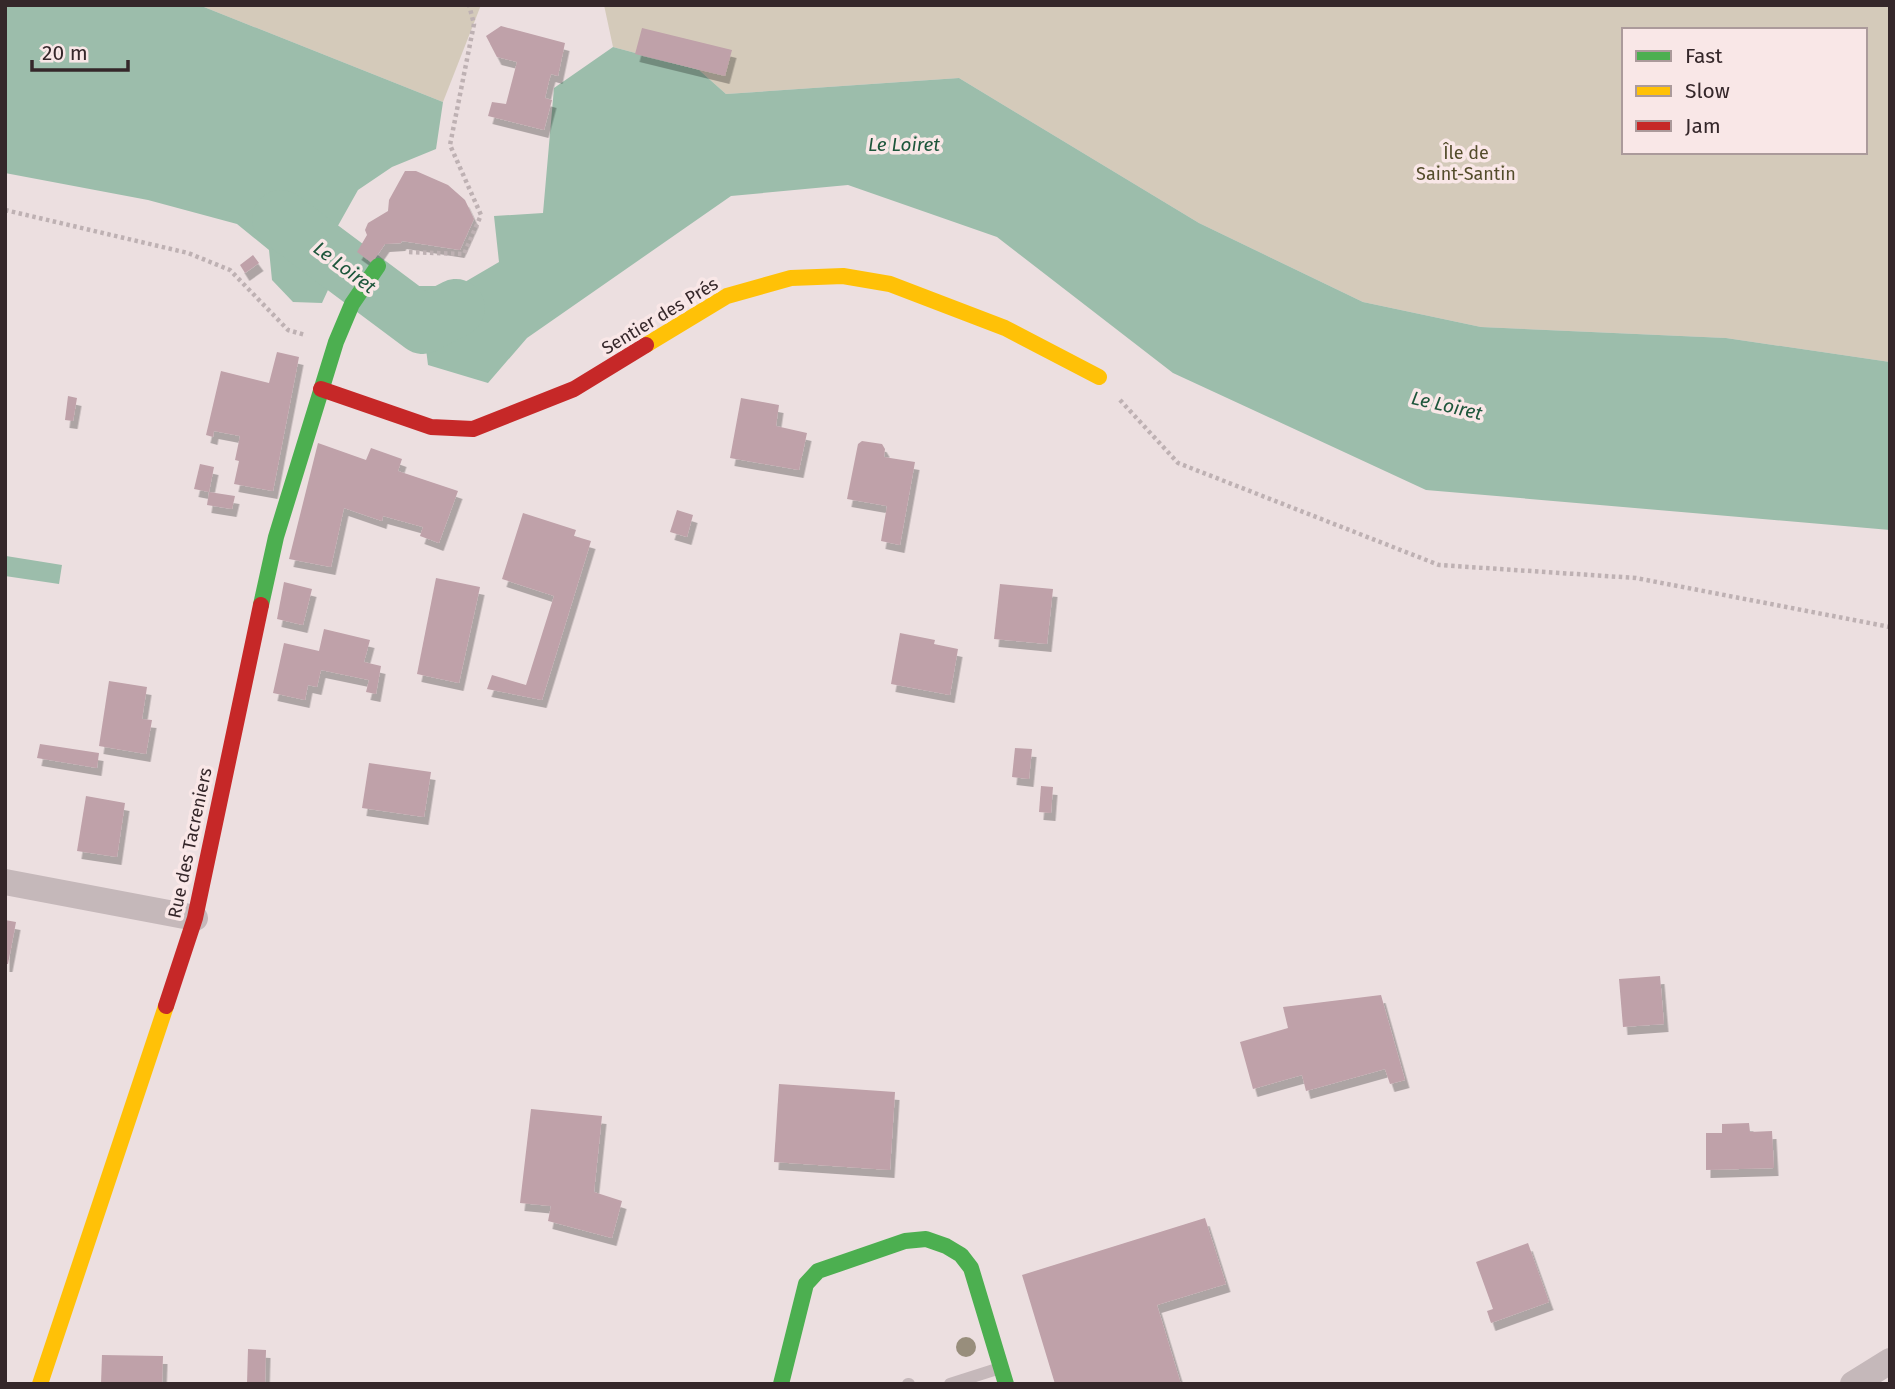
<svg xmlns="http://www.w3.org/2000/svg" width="1895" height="1389" viewBox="0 0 1895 1389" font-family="'Fira Sans',sans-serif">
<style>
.green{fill:#d4caba;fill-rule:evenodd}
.water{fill:#9cbdab}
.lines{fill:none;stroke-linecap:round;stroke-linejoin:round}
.river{stroke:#9cbdab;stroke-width:58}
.building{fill:#bfa1a9;filter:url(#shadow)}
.path{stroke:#beb1b3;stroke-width:4.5;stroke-dasharray:3.5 3.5;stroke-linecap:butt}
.lane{stroke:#c5b8ba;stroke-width:12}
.street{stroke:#c5b8ba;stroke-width:26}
.fast{stroke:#4caf50;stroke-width:16}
.slow{stroke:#ffc107;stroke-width:16}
.jam{stroke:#c62828;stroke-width:16}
.tree{fill:#988e7c}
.labels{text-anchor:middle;stroke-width:7;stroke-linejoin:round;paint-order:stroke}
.park-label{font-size:18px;fill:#534c2b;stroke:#f9e7e7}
.street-label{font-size:18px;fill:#35272a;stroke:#f9e7e7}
.water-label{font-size:19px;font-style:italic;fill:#1d563b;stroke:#f9e7e7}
</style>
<defs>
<filter id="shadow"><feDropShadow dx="4.5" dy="8" stdDeviation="0" flood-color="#0004"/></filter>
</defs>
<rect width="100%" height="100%" fill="#ecdfe0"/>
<g class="green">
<path d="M199 5H481L443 102Z"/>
<path d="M604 5H1890V362L1726 338 1481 327 1363 302 1199 223 959 78 726 94 699 70 613 47ZM1624 30H1865V152H1624Z"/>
</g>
<g class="water">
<path d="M5 5H199L443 102 436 149 392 167 358 190 335 231 355 256 333 279 322 303 293 302 272 280 269 250 237 224 148 200 5 173Z"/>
<path d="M604 5 613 47 699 70 726 94 959 78 1199 223 1363 302 1481 327 1726 338 1890 362V530L1426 490 1173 373 997 237 848 185 731 196 527 338 488 383 428 365 423 325 392 320 389 286H458L499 262 494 216 543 213 554 88 613 47Z"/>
<path d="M6 556 62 565 59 584 5 576Z"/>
</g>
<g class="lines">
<path class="river" d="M281 219 423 325 456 308"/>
</g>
<g class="building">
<path d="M501 26 565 43 558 76 551 74 549 81 545 98 552 100 544 130 488 116 492 102 506 104 517 62 497 57 486 36Z"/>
<path d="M642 28 732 50 725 76 635 54Z"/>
<path d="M405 171H416L448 185 465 200 474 219 460 250 402 241 401 243 385 244 372 263 357 252 367 235 365 230 368 223 388 211 389 200Z"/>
<path d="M253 255 259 263 245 273 240 265Z"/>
<path d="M277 352 299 357 273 491 234 484 239 461 235 460 240 436 214 431 213 437 206 435 221 371 269 383Z"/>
<path d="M68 396 77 398 73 421 65 420Z"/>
<path d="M741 398 779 405 776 426 807 433 799 470 730 458Z"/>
<path d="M862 441 882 444 885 449 884 457 915 462 900 545 881 541 887 506 847 499 858 444Z"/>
<path d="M318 443 366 460 371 448 402 459 398 471 458 491 439 543 420 536 423 527 383 516 382 521 344 508 331 567 289 559Z"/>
<path d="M200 464 214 467 209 492 194 489Z"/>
<path d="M209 492 235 496 232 509 207 505Z"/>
<path d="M677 510 693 515 687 537 670 532Z"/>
<path d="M523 513 576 530 574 536 591 541 542 700 487 689 492 675 526 685 554 596 502 579Z"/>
<path d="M436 578 480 587 459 683 417 674Z"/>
<path d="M284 582 312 589 303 625 277 619Z"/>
<path d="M1000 584 1053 589 1047 644 994 639Z"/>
<path d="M324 629 370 640 364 662 381 666 376 694 366 692 369 680 321 670 317 687 308 685 305 700 273 693 284 643 319 651Z"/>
<path d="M900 633 935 640 934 644 958 649 950 695 891 684Z"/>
<path d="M109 681 147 687 142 719 152 720 146 754 99 746Z"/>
<path d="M40 744 99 753 97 768 37 758Z"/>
<path d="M1015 748 1032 749 1029 779 1012 777Z"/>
<path d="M369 763 431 772 424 817 362 808Z"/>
<path d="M1041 786 1053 787 1051 813 1039 812Z"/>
<path d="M86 796 125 803 117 857 77 851Z"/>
<path d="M5 920 16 922 8 964H5Z"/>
<path d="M1660 976 1664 1024 1623 1027 1619 979Z"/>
<path d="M1381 995 1405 1080 1390 1084 1385 1069 1306 1091 1302 1075 1253 1089 1240 1042 1288 1028 1283 1007Z"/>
<path d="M779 1084 895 1092 890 1170 774 1162Z"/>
<path d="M531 1109 602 1116 594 1192 622 1201 612 1238 548 1221 551 1206 520 1203Z"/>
<path d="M1749 1123 1750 1132 1772 1131 1774 1168 1706 1170V1133H1722V1124Z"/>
<path d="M1205 1218 1226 1284 1157 1305 1181 1384H1055L1022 1275Z"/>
<path d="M1528 1243 1549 1302 1491 1323 1487 1311 1493 1309 1476 1262Z"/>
<path d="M248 1349 266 1350 265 1384H247Z"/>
<path d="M102 1355 163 1356 162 1384H101Z"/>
</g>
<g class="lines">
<g class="path">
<path d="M5 210 188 253 230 270 288 330 305 335"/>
<path d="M409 252 464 254 481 215 450 145 474 24 469 5"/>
<path d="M1120 400 1178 463 1439 565 1636 578 1890 627"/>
</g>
<g class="lane">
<path d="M908 1384H909"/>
<path d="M950 1384 997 1369"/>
</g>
<g class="street">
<path d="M5 882 195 918"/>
<path d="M1853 1384 1890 1361"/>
</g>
<g class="fast">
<path d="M261 605 276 537 336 342 352 304 378 266"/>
<path d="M781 1384 806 1284 818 1271 905 1241 926 1239 946 1246 961 1255 971 1268 1006 1384"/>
</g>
<g class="slow">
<path d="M646 345 727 296 791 278 843 276 890 284 1005 328 1099 377"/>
<path d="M40 1384 166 1006"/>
</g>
<g class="jam">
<path d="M321 389 431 427 473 429 574 389 646 345"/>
<path d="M166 1006 195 918 261 605"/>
</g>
</g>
<circle class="tree" cx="966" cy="1347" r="10"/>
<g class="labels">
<g class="park-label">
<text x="1466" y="159">Île de<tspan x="1466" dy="21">Saint-Santin</tspan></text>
</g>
<g class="street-label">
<text transform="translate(660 316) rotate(-31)" y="6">Sentier des Prés</text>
<text transform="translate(190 843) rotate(-78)" y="6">Rue des Tacreniers</text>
</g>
<g class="water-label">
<text x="904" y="151">Le Loiret</text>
<text transform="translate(345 267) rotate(37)" y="7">Le Loiret</text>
<text transform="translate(1447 405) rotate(13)" y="7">Le Loiret</text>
</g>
</g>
<rect width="1895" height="1389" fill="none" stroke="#35272a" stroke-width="14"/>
<rect x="1622" y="28" width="245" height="126" fill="#f9e7e7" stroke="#ab9a9b" stroke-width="2"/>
<rect x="1636" y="51" width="35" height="10" fill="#4caf50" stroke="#ab9a9b" stroke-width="2"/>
<text x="1685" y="63" font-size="21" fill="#35272a">Fast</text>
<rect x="1636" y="86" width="35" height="10" fill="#ffc107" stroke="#ab9a9b" stroke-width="2"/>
<text x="1685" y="98" font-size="21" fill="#35272a">Slow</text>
<rect x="1636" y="121" width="35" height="10" fill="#c62828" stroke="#ab9a9b" stroke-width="2"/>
<text x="1685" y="133" font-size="21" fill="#35272a">Jam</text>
<path d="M32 60v10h96v-10" fill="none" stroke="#35272a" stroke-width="3.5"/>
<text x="42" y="60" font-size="21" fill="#35272a" stroke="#f9e7e7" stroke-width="5" paint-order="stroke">20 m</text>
</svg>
